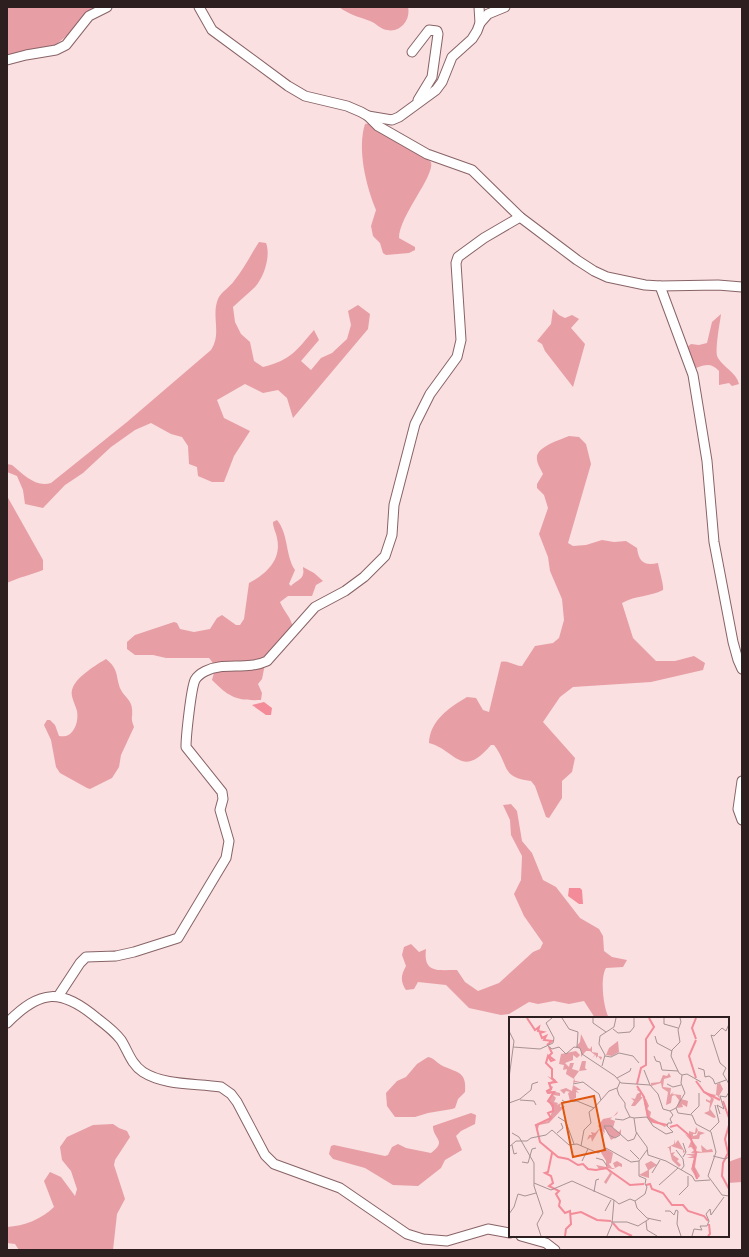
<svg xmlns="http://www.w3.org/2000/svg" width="749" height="1257" viewBox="0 0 749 1257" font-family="Manrope,sans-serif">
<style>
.green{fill:#e79ea5}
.water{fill:#f38b98}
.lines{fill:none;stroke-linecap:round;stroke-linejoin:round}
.street-casing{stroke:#886366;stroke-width:11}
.street{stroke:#fff;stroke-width:9}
.inset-river{fill:none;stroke:#f38b98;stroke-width:2}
.inset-road{fill:none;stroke:#a89293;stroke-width:1}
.view{fill:#df560d;fill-opacity:0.15;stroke:#df560d;stroke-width:2}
.inset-edge{fill:none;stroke:#2d1e1f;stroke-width:2}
</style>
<rect width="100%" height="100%" fill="#fae0e1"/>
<g class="green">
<path d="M7 7H103L54 46 7 57Z"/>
<path d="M339 7H408C411 20 400 33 387 30 380 29 376 23 370 21 359 17 348 14 339 7Z"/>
<path d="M371 123 431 162C435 176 399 216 399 238L415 247V250L409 253 386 255 383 253 380 243 373 236 371 226 376 210C366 186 357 149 365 124Z"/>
<path d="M259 242 266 243C271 256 264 277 255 287 248 294 240 300 233 307L235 322 241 334 250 342 254 361 263 367C291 360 296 351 314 330L319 340 301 361 311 370 321 358 332 353 347 339 351 325 348 311 358 305 370 314 368 329 293 418 287 398 278 390 263 393 245 384 217 400 224 418 250 431 234 456 224 482H212L198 476 197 467 189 464 188 446 182 437 171 434 151 423 135 430 111 447 83 473 65 485 43 508 25 504 23 490 17 476 7 472V464L12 465C23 474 36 488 51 483L127 422 211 350C222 334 211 316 218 299 221 292 230 287 234 281 244 269 251 254 259 242Z"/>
<path d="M553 309 559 315 565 318 572 315 579 319 571 328 585 344 573 387 545 351 542 344 537 341 551 324Z"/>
<path d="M721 314C720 323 714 352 718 358 724 368 736 372 739 384L732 386 729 383 719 385V371C712 363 706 364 696 368L687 347 691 344 699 345 707 343 712 322Z"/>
<path d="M569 436 579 437 586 444 591 464 568 543 573 546 586 545 602 540 614 542 626 541 637 548C639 562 644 566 658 563 659 570 664 585 663 590 650 597 636 595 622 603L633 638 656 661H675L694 656 705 663 703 670 651 682 573 687 560 697 543 722 575 758 572 772 562 781V798L549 818 546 817 535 786 531 781C500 777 510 766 494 745H491C461 780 456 750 429 743 430 720 450 707 467 697L476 698 483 710 489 712 501 662C508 660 515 666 522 666L535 646 553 643 559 638 564 620 562 599 550 571 548 557 539 534 548 508 544 495 537 488V484L543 474C541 469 537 464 537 459 535 447 560 440 569 436Z"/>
<path d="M7 496 43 560V570C31 575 19 577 7 583Z"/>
<path d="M277 520C289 535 285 555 295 570L289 584 291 586C294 582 303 579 303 574 304 572 303 570 303 567L314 573 323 581 316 585 312 596H288L280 602C284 612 291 617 293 628L266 659 262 679 258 684 262 693 261 700C236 701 229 697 212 680 215 670 216 666 209 658H166L153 655H135L127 649V642L135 635 174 622 177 623 180 629 194 632 210 629 217 618 222 615 236 625H240L244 619 249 583C266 574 282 560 277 538 276 532 273 528 273 522Z"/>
<path d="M106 659C120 670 115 677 121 690 124 696 132 701 132 709 133 718 130 717 134 727L121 755 119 767 112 778 90 789 87 788 60 773 56 767 51 740 44 725 47 720H50L55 725 59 736C73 739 79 723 77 711 75 703 69 695 73 687 78 676 96 665 106 659Z"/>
<path d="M511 804 517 811 522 841 532 853 543 880 556 887 580 918 599 929 603 936 604 951 612 957 627 960 623 967 606 968C600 978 603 1007 609 1018H595L584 1001 569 1004 554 1001 538 1004 529 1002 509 1014 501 1015 469 1008 446 985 418 982 414 989 406 990C400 981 401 975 406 966L402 955 404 947 411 944 419 952 426 949C423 974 438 970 457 970L465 982 478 991 499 983 533 952 540 949 543 943 524 916 514 894 521 880 522 856 511 835 510 820 503 805Z"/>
<path d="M428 1057C434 1058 436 1062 441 1065 456 1073 467 1070 465 1092L458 1099 455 1108 452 1109 428 1113 415 1117H395L387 1106 386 1093 397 1081 406 1077 417 1064Z"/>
<path d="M471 1113 476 1115 475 1124 461 1131 456 1136 462 1150 445 1160 441 1168 418 1186 393 1185 365 1168 333 1159 329 1154 331 1146 334 1145 385 1156 388 1155 392 1147 398 1144 406 1148 431 1153C448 1140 433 1140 433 1126Z"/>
<path d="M113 1124 119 1128 127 1131 130 1137 115 1160 114 1165 125 1199 117 1214 113 1250H19L15 1244 7 1243V1227C24 1226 42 1219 54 1207L44 1181 50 1172 61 1177 75 1196 77 1189 71 1171 62 1160 60 1147 67 1137 93 1125Z"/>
<path d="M742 1157V1182L728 1183V1162Z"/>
</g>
<g class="water">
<path d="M264 702 272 708 271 715H266L252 705Z"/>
<path d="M569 888H580L582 890 583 904H579L568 896Z"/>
</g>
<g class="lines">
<g class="street-casing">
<g id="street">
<path d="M199 7 212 30 288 86 305 96 347 106 361 112 368 116 378 126 427 154 472 170 520 217 577 260 594 271 607 277 645 285 660 286 718 285 742 287"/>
<path d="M480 23 488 14 505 7"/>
<path d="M412 52 429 30 437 31 438 34 432 77 418 100"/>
<path d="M7 60 26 55 56 50 66 45 89 16 107 7"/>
<path d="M368 116 392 120 399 117 436 90 442 82 452 57 472 39 477 31 480 23 479 7"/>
<path d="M660 286 693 375 707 461 714 542 733 642 738 660 742 669"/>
<path d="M742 781 738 809 742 820"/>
<path d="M59 995 80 963 86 957 116 956 134 952 178 938 226 858 229 841 220 810 223 799 222 792 186 747C186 736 191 689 195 680 199 673 210 668 219 667 235 665 252 668 267 661L315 607 345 591 364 577 385 556 392 535 394 505 415 424 430 394 457 357 461 340 456 263 458 257 484 238 520 217"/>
<path d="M7 1023C41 989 61 988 98 1019 106 1025 115 1032 121 1040 128 1051 131 1064 143 1072 165 1086 196 1083 221 1087L231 1094 237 1102 265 1155 274 1164 340 1188 407 1234 423 1239 447 1241 488 1229 510 1233"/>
<path d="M521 1236 546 1243 555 1250"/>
</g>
</g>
<use href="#street" class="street"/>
</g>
<g transform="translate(509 1017)">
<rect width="220" height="220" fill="#fae0e1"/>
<path d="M72 17 79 31 81 32 83 29V35L89 36V39L93 40 92 43 89 39 87 41V38L83 41 86 38 81 34H77L72 40V32L67 30 71 25ZM109 24 110 35 103 39 97 38 100 31ZM67 34 71 38 68 41 64 38V43L56 46 60 50 61 46H65L63 52 70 54 73 44H77L76 51 78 53 70 54 65 61 66 64H71L64 66 65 62 57 57 58 52 54 53 55 48 50 47 52 37ZM160 56 162 60 155 62 154 70 162 71 161 78 163 76 165 75 163 77 172 78V82L179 84 178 90 173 87 174 90 168 91 170 83 166 78 163 79 162 86 157 88 159 75 153 71 152 66 142 69V66L151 65 154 58 158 59ZM38 59 47 63 41 68 44 70 42 74 51 76V79L44 78 47 81 45 85 49 86 48 88 52 86 51 90 56 89 40 106 30 108 28 115 27 109 25 108 39 104 44 93 39 83 44 75 40 77 37 75 42 71 39 66 44 64ZM211 66 214 72 210 79 211 82 208 78 203 80 205 82 201 92 207 100 205 101 195 96 200 94 201 86 197 84V82L201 84 202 81 194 75 207 78 208 67ZM64 68 72 73H67L70 76 67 75V81L61 84 59 76 61 75 57 74 55 77 51 73 57 71 63 74ZM128 73V72L132 75V80H134L135 82H137L140 89 138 92 142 95 141 100 157 109 156 110 144 104 143 107 138 100 134 80 126 89H122L125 84 122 81 126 82 128 77 132 75ZM109 94 108 97 101 102 106 104 104 111 110 115 112 112V117L102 123 97 113 95 112 96 116 93 114 95 117V118L90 113 83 125 82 120 78 123 80 118H83L82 115 86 116 90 112 92 113 89 109 94 102 104 100ZM187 110 189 113 187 117H184V119L188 118 189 114 196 116 191 118 190 122H182L188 130 187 134 193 135 192 128 198 133 203 132 204 135 188 136 186 150 191 159 188 162 182 152 186 141H178L184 139 176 137H187L182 136 185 133 182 130 179 131 182 124 176 117 180 119V114L186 116ZM166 122V127L169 123 176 135 174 136V133L162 129V136L166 135 164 138 170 142 168 144 172 148 170 150 163 143 160 131H158L165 127ZM96 131 104 136 102 146 99 147 91 134ZM97 143 103 151H106L104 146 108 144 113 147V150L110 149 104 152 98 151 103 157 97 167 95 165 101 156 98 152 91 153 87 148 97 150ZM142 144 148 148 140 153V161L130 158 139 153 136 147Z" fill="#e79ea5"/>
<path class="inset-river" d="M18 1 26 13 30 10 29 14 34 15 31 16 33 21 37 19 35 23 43 24 38 28M187 22 183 11 187 1M187 23 180 39 187 61M40 30 43 36 40 39 45 43 42 44 39 39 37 46 43 52V61L47 65 40 66 42 72 38 74 39 76 45 75 39 84 44 88V94L39 96 42 101 27 108 31 125 49 140 59 142 69 148 74 147 79 152 87 153 97 151 121 168 135 167M187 64 195 75 211 83M128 67 132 51 137 48V22L145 10 140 1M128 69 135 80 139 100 145 105 158 108M214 84 220 101M220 108 216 122 219 136 214 146 213 159 220 172M161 110 168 108 181 119 187 136 184 149 188 162M43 136 39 155 36 156 42 159 44 166 40 169 50 174 47 177 51 184 50 189 56 196 61 194 62 207 57 212 56 219M137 168 141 167 143 172 154 176 163 188H174L179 194 195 199 199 204M62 197 72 195 88 203 102 204M104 206 110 213 123 219M199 219 201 217 200 207"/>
<path class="inset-road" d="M53 1 60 12 69 15 68 30M84 1V6L97 15M155 1V7L169 11M171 1 172 5 169 13 171 25 163 33 162 39 170 56 173 58 172 66 176 76 167 91 169 96 183 98 187 107 202 115 207 135 199 159 213 178 220 179M220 7 217 14 213 11 205 19 202 18 211 46 217 51 214 57 220 67M104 12 109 16 121 15 125 10V1M0 14 5 24 0 61M146 19 148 26 163 34M39 29 43 32 50 30 57 37 65 30 71 31 73 37 106 59 112 66 141 68 149 77 154 92 161 94 167 91M4 30 31 32 44 26 45 21 37 6 43 1M96 39 102 40 110 36 124 39 130 46M145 39 147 44 151 45 153 53 169 54M93 49 96 38 90 27 91 19 105 10 107 1M189 51 195 53 196 60 200 59 204 62 206 67 217 63M135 53 141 68M173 58 178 57 192 65M108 61 121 54 122 51M111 65 108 72 110 78 116 86V90L121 100 125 101 127 115 138 130 139 138 157 144 183 159 186 164 201 163M64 67 74 65 90 77 92 83M158 67 164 70 172 68M11 83 25 84 27 88M53 83 56 85 68 84 85 91 100 74 108 71M0 86 11 82 22 73 23 67 29 65M182 97 190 89V76M211 97 208 88 215 92 211 79 217 80 220 75M49 100 57 105 65 127M125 101 138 100 144 109 157 117 164 115 158 109 159 106H163L161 102 164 98 161 94M106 102 114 103 121 100M201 114 210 105 206 88M3 116 10 120 25 146V169L34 196 28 207 32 219M48 116 54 111 52 106M111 118 106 121 100 118 95 109H102L119 124 125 122 128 115M3 128 5 137 8 136M72 129 75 113 82 106 80 95 85 91M0 130 7 124H18L22 121 37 118 43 113 60 128 68 127 89 136 97 131 122 145 130 144 138 133M121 133 130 142M167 133 174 142 175 149 172 153M204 139 216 142 220 140M174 140 177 135 174 126M87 141 94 143 98 149M73 144 79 132M13 145 19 146 23 132 27 131M143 156 151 143M25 166 42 173 63 164 105 183 103 207 98 219M150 168 169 151M85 175 87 163 90 162M170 178 179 169V159M105 183 110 187 121 182 126 184 128 191 138 201 152 204M126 184 136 177 138 170 136 167 137 162 130 159V144M96 194 102 183M156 194H161L165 198 167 193 169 194 168 207 172 219M0 197 5 190 9 177 16 179 27 176M137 204 138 213 148 219M102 205H118L129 209 140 202M183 219 185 212 193 213 191 209H198L200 204 197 197 201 192 202 198 215 180"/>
<path class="view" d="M85 79 96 133 64 140 53 86Z"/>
<rect width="220" height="220" class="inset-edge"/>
</g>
<rect width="749" height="1257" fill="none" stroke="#2d1e1f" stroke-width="16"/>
</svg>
